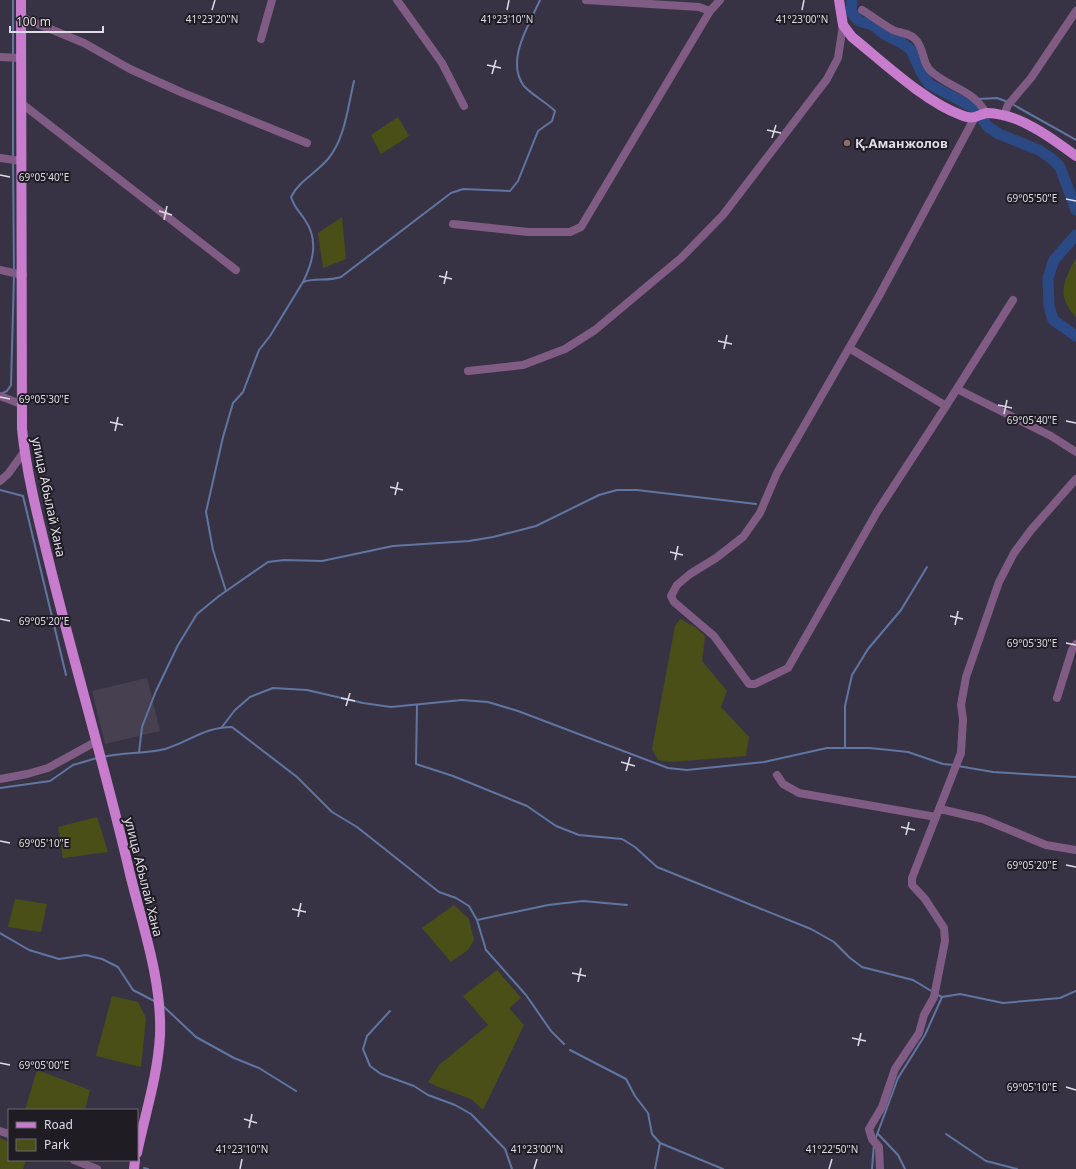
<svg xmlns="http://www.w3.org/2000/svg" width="1076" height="1169" viewBox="0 0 1076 1169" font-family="'Noto Sans',sans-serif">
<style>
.industrial{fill:#474051}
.green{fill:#4a4f17}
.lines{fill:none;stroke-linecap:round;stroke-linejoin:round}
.stream{stroke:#6075a2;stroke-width:2}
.river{stroke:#2a4985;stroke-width:11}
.minor{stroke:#805b83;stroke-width:8}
.major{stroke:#c87cce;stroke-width:10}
.ticks{fill:none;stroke:#dfdce7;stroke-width:1.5}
.education-dot{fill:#8d6e63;stroke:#1f1c24;stroke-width:1.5}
.labels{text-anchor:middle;stroke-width:4;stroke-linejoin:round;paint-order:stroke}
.poi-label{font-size:13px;font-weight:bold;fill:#dfdce7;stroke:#1f1c24;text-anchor:start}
.street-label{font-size:13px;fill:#dfdce7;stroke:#1f1c24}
.ticks-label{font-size:10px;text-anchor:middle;fill:#dfdce7;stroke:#1f1c24;stroke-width:4;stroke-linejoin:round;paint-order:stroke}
</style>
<rect width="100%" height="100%" fill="#383344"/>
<path class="industrial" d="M147 678 160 731 105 744 92 691Z"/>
<g class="green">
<path d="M398 117 409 136 381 154 371 135Z"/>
<path d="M342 217 346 259 323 268 318 233Z"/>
<path d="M1076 258V317C1056 296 1063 282 1076 258Z"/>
<path d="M680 619 695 627 705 636 702 661 727 691 721 707 749 737 746 756 671 762 658 760 652 749 675 626Z"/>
<path d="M97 817 108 852 63 858 58 827Z"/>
<path d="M15 899 47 904 41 932 8 927Z"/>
<path d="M454 905 469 919 474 940 468 950 451 962 422 928Z"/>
<path d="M497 970 521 998 509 1008 524 1025 483 1110 471 1099 436 1086 428 1082 439 1065 488 1025 463 996Z"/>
<path d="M112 996 138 1002 146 1018 141 1067 96 1056Z"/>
<path d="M37 1070 90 1090 85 1110H25Z"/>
<path d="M0 1138 9 1142V1160H26L23 1169H0Z"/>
</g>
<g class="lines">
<g class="stream">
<path d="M13 0V55"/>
<path d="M13 59V157"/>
<path d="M978 99 997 98 1008 102"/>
<path d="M963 102 972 100"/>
<path d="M1012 104 1076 140"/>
<path d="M13 161 14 271"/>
<path d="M303 282C313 262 319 240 305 220 299 211 294 207 291 197 299 181 316 173 328 159 345 139 348 106 354 81"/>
<path d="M1 394 7 391 11 385 14 275"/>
<path d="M0 490 23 496 66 675"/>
<path d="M226 591 213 550 206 512 223 437 233 403 243 392 259 350 270 336 303 282C317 277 326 282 341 277L451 193 463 189 510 191 518 181 538 131 552 121 555 111C546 102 532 95 524 86 505 61 529 25 540 0"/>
<path d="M417 705 416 764 453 776 527 806 556 826 579 835 622 839 635 847 657 867 811 929 834 942 850 958 862 967 913 980 933 992"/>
<path d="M222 727 235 710 250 697 273 688 307 690 363 703 391 707 462 700 488 702 518 711 668 768 687 770 764 762 827 748H870L908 752 943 764 954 765"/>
<path d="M845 748V706L852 675 868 649 901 610 927 567"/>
<path d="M139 752 142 727 156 691 178 645 197 614 219 596 268 562 284 560 322 561 393 546 469 541 493 537 536 526 599 495 617 490H637L756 504"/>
<path d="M103 757C123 752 145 754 165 749 189 742 204 727 232 727L297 777 332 812 357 827 439 892 456 898 469 906 477 920 486 950 526 995 551 1031 564 1044"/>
<path d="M958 766 993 772 1076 777"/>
<path d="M0 788 50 781 73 765 97 758"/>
<path d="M477 920 548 905 583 901 627 905"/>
<path d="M0 933 29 950 59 959 86 955 102 959 118 967 133 990 156 1002"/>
<path d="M936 994 942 997"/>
<path d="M162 1005 196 1037 234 1058 259 1068 296 1091"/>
<path d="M390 1011 367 1036 363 1049 370 1066 381 1074 414 1086 428 1095 455 1105 471 1114 505 1149 512 1169"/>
<path d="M570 1050 626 1079 635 1096 648 1113 652 1134 660 1143 723 1169"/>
<path d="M878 1134 898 1155 905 1169"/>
<path d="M946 1134 986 1161 1017 1169"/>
<path d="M875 1140 898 1078 925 1035 942 997 960 994 1003 1003 1060 998 1076 991"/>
<path d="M144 1168 148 1169"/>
<path d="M655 1169 660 1143"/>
<path d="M872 1169 874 1144"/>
</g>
<g class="river">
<path d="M852 0 851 12 859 21 873 25 884 34 902 43 911 50 921 72 929 84 974 108 988 127 999 134 1039 150 1052 159 1060 167 1076 210"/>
<path d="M1076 235 1054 260 1048 278 1049 306 1053 320 1076 336"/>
</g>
<g class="minor">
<path d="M397 0 442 63 464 106"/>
<path d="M586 0 699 7 710 11"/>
<path d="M862 10C872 16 882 24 893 30 899 33 910 33 915 39 925 48 921 64 933 73 953 89 973 90 986 113"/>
<path d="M21 17 84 43 130 69 183 93 307 143"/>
<path d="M261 39 272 0"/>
<path d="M0 57 21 58"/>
<path d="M21 103 236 270"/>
<path d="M1004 115 1008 105 1031 78 1076 11"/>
<path d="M974 119 879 296 777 473 760 513 743 537 716 558 690 574 677 585 671 596 674 602 714 636 749 684H755L788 668 877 512 946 406 1013 300"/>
<path d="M0 158 21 161"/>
<path d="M453 224 528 232H570L581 227 710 11 720 0"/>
<path d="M0 270 23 275"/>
<path d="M849 348 946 406"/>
<path d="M468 371 523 365 565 349 595 330 681 258 723 215 827 79 838 58 843 25"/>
<path d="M957 389 1051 436 1076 452"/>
<path d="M0 396 21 404"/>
<path d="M0 481 8 474 24 452"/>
<path d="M1057 698 1072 650 1076 644"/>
<path d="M777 775 783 784 799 793 936 817"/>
<path d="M0 779 27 774 48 768 97 741"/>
<path d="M940 809 983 819 1046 845 1076 850"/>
<path d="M0 1131 9 1134"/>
<path d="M74 1160 97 1169"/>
<path d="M880 1169 879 1147 872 1139 869 1129 882 1107 895 1069 919 1033 924 1015 934 997 945 941 944 928 925 899 912 885V878L961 753 963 719 961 705 966 677 999 582 1014 553 1031 530 1076 479"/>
</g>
<g class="major">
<path d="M21 0 22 429C27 479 41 529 53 578 78 677 107 775 130 874 143 927 162 981 160 1035 158 1075 145 1114 137 1153"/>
<path d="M839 0 843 25 852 37C883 62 925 102 961 115 976 121 975 115 987 113 991 113 998 114 1002 115 1026 119 1057 142 1076 156"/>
<path d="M134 1169 135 1160"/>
</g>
</g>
<path class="ticks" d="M212 10 215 0M507 10 509 0M802 10 804 0M487 65 501 68M492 74 496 60M767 130 781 133M772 138 776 125M0 175 10 177M1066 199 1076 201M159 211 172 215M164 220 167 206M439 276 452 279M444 284 447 271M718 341 732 344M724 349 727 335M0 397 10 399M998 405 1012 408M1004 414 1007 400M1066 421 1076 423M110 422 123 425M115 431 118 417M390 487 403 490M395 495 398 482M670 552 683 555M675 560 678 546M950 616 963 619M0 619 10 621M955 625 958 611M1066 643 1076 645M341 698 355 701M346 706 350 693M621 762 635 766M626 771 630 757M901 827 915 830M906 835 909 822M0 841 10 843M1066 865 1076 867M292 909 306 912M298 917 301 903M572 973 586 976M578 982 581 968M852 1038 866 1041M858 1046 861 1033M0 1063 10 1065M1066 1087 1076 1090M244 1119 257 1123M249 1128 252 1114M240 1169 242 1159M534 1169 537 1159M829 1169 832 1159"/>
<circle class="education-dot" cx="847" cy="143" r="4"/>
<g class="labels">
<g class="poi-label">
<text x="855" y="148">Қ.Аманжолов</text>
</g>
<g class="street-label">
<text transform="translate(49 497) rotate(78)" y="5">улица Абылай Хана</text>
<text transform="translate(144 877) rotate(76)" y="5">улица Абылай Хана</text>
</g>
</g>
<g class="ticks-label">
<text x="507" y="23">41°23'10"N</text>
<text x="802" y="23">41°23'00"N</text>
<text x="212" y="23">41°23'20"N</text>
<text x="44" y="181">69°05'40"E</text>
<text x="1032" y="202">69°05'50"E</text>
<text x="44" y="403">69°05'30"E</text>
<text x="1032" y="424">69°05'40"E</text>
<text x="44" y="625">69°05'20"E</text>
<text x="1032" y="647">69°05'30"E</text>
<text x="44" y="847">69°05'10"E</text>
<text x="1032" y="869">69°05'20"E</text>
<text x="44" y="1069">69°05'00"E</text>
<text x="1032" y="1091">69°05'10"E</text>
<text x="242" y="1153">41°23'10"N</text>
<text x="537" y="1153">41°23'00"N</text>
<text x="832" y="1153">41°22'50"N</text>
</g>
<rect x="8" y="1109" width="130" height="52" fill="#1f1c24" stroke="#6c6972"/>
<rect x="16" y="1122" width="20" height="6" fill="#c87cce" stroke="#6c6972"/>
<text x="44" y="1129" font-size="12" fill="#dfdce7">Road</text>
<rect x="16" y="1139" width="20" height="12" fill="#4a4f17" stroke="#6c6972"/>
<text x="44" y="1149" font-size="12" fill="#dfdce7">Park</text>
<path d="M10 26v6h93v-6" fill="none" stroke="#dfdce7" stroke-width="2"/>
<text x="16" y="26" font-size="12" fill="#dfdce7" stroke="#1f1c24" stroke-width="3" paint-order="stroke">100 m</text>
</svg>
